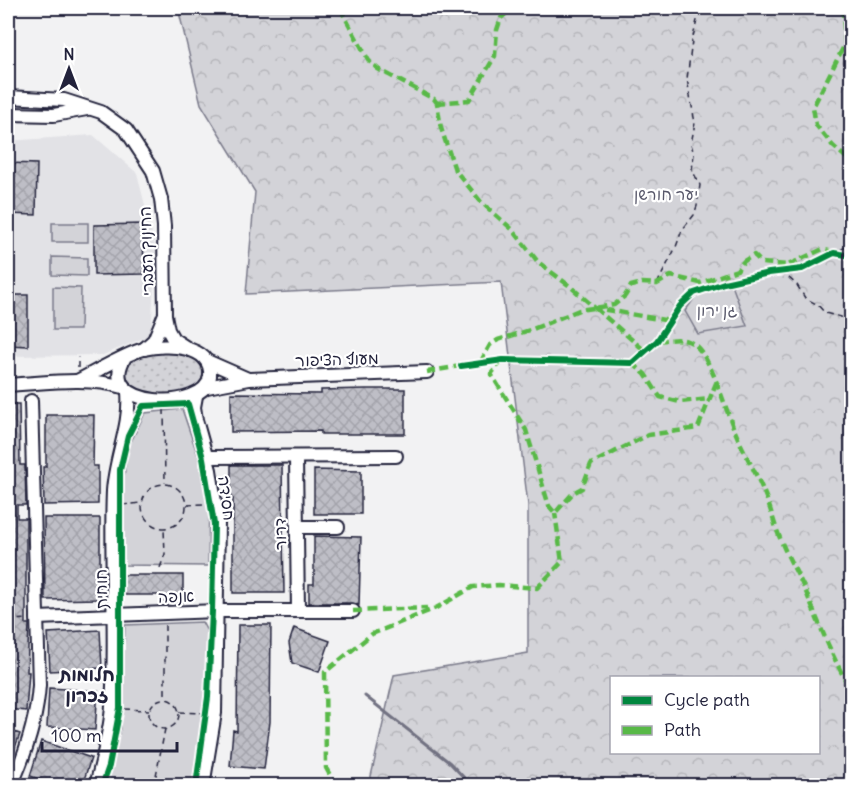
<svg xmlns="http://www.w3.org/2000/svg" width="859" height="793" viewBox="0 0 859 793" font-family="Delius,'Playpen Sans Hebrew',sans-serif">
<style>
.built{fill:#e2e2e6}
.grass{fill:url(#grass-dots);stroke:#7a7a8a;stroke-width:1.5}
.forest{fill:url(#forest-crowns);stroke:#7a7a8a;stroke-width:1.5;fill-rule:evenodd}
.green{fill:#d3d3d8;stroke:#7a7a8a;stroke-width:1.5}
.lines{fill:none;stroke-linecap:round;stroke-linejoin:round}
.stream{stroke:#727282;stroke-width:3}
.building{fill:url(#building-cross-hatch);stroke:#22223b;stroke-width:1.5}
.minor-casing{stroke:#22223b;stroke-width:16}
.path{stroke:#22223b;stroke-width:1.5;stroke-dasharray:6 4.5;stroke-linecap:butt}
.minor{stroke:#fff;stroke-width:12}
.quiet{stroke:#58b947;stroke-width:4.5;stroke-dasharray:9 4.5;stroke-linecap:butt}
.cycleway-casing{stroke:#fff;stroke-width:10}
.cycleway{stroke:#00873e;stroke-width:6}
.labels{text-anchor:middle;stroke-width:4.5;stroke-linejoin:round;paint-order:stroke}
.park-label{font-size:16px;fill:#57576a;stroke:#fff}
.street-label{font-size:16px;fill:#22223b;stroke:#fff}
.neighbourhood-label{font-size:18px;font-weight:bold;fill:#22223b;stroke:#fff}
</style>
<defs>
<pattern id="grass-dots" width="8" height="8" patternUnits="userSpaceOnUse" patternTransform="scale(1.5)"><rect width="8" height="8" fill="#d3d3d8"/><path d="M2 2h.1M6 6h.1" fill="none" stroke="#b5b5ba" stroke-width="1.8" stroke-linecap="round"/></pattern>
<pattern id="forest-crowns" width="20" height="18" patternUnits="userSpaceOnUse" patternTransform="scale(1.5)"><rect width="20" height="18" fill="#d3d3d8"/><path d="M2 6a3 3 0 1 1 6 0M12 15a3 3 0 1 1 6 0" fill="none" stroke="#b5b5ba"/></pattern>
<pattern id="building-cross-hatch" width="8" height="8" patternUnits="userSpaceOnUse" patternTransform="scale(1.5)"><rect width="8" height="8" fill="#bebec6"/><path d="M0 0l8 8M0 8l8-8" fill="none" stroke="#a3a3ab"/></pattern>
</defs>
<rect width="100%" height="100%" fill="#f2f2f3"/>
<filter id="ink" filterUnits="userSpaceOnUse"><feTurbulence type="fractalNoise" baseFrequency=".0167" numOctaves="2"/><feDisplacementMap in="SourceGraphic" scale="12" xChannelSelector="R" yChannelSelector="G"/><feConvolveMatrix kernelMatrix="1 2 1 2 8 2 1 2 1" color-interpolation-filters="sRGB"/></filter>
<g filter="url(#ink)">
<path class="built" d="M93 135 137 173 156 250 151 335 103 355 8 356V141Z"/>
<path class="grass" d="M172 351 198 358C206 371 204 376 197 389L161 396 133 390C109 353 147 354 172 351Z"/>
<path class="forest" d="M178 8H851V785H369L394 675 528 653V505L501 282 246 294 255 192 201 104ZM612 678H818V752H612Z"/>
<g class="green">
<rect x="52" y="223" width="36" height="19"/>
<path d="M52 257 87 258V276L52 275Z"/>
<path d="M732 285 747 326 698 334 685 311 697 295Z"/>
<path d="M53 287 81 288 80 330H53Z"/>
<path d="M182 409 200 462 209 495 208 566 123 565 124 477 128 448 145 413Z"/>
<path d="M202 622 210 637 200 749 193 785H124L108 779 121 728 125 625Z"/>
</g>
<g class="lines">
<path class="stream" d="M365 696 450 763 472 786"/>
</g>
<g class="building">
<path d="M8 163 37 164 36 215 8 214Z"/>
<path d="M143 224 144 274 94 275V225Z"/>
<path d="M8 295H28V346L8 345Z"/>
<path d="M366 389H405V434H321V431L231 432V393L321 394V390Z"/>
<path d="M8 404H19L20 465H25L26 505H17V518H26V624H29L27 672H29L26 711 8 709Z"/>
<path d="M46 415H94L93 466H98V504L44 505 43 467H46Z"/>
<path d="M231 465H282L284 593H233V499H231Z"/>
<path d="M314 470 361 471V514H314Z"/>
<path d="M44 518H100V599L45 600Z"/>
<path d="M314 536 361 537 359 605 353 603H309V584H314Z"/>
<path d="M123 575H183V602H161V595H123Z"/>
<path d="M238 625H271L270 722 264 769 230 766 233 730 237 731Z"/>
<path d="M294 628 330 641 319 672 292 663 289 643Z"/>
<path d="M100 630 102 668 50 671 48 633Z"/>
<path d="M49 688 98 691 95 730 47 727Z"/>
<path d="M8 730 20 734 8 766Z"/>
<path d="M41 741 91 758 82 786H60L30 776Z"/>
</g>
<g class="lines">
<g class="minor-casing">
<g id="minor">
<path d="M8 97 64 100 101 112 126 130 153 171 161 199 164 226 165 315 168 330 173 339 190 350"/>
<path d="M8 114 54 115 87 109"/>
<path d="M144 349 154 340 164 316"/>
<path d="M207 361 248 379"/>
<path d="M77 381C94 373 126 353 144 349 165 344 213 344 210 376 207 413 93 409 125 357"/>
<path d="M8 385C45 383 87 376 123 387"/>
<path d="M207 387 249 379 427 372"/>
<path d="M196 396 194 407 196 420 210 470 218 522 215 713 203 786"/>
<path d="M207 457 396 456"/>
<path d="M296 457 298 611"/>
<path d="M297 527H338"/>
<path d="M37 618 217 611H353"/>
<path d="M14 779C27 749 37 718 39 685L31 401"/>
<path d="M96 786C102 760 111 731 112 705 117 634 110 562 113 491 115 457 131 426 128 392"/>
</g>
</g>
<g class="path">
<path d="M835 254 852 256"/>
<path d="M802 269 852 244"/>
<path d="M781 271 797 285 805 298 818 305 825 313 841 317 852 324"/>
<path d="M657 284 676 247 682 230 694 215 697 206 700 185 692 170 694 154 691 144 695 123 687 79 692 41 700 8"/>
<path d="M78 368V357"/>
<path d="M164 409 165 483"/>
<circle cx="164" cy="506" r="22"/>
<path d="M122 505 141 503"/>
<path d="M187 505 203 504"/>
<path d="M160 568 165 554 164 529"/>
<path d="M8 620 28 619"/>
<path d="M165 625V698"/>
<circle cx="164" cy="714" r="15"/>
<path d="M124 709 149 710"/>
<path d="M179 712 205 713"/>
<path d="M25 783 31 786"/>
<path d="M154 786 165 729"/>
</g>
<use href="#minor" class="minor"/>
<g class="quiet">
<path d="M340 8 369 61 378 69 434 99 437 103 441 128 455 170 482 203 513 230 538 262 571 287 595 308 670 321"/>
<path d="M843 8 845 44 813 107 816 125 833 146 852 163"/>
<path d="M437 103 469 100 495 56 497 30 501 18 512 8"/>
<path d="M595 308 644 350"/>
<path d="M657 341C670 340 686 336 696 346 712 360 725 408 734 429 743 451 756 472 765 495 771 509 774 524 780 538 787 557 798 574 806 592 820 626 833 659 852 692"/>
<path d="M503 360 491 374 526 430 549 506 555 513 573 493 582 488 591 464 648 435 698 428 716 383"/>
<path d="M480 363 490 345 498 340 533 329 579 310 614 305 625 296 631 286 642 283 657 284 671 276 700 283 737 270 744 261 754 255 762 263 788 265 823 249 832 252"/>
<path d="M632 363 645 374 660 397 680 402 710 399"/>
<path d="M427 372 465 365"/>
<path d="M353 611 427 608"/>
<path d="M336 786 326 768 325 672 372 634 436 608 473 587 499 585 537 588 562 562 555 513"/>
</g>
<g class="cycleway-casing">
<g id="cycleway">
<path d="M461 366 503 360 632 363 657 341 680 306 694 293 724 283 769 273 802 269 834 253 852 256"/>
<path d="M102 786 109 766 120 708V470L128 436 143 406 188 404 203 458 214 524 212 611 208 697 196 786"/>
</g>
</g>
<use href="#cycleway" class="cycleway"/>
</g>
</g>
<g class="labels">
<g class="park-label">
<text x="666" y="200">יער חורשן</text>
<text x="717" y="316">גן ירון</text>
</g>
<g class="street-label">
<text transform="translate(146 251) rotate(-92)" y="6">החינוך העברי</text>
<text transform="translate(337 359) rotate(-2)" y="6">מעוף הציפור</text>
<text transform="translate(227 498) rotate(83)" y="6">חסידה</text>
<text transform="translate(280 534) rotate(-91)" y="6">דרור</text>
<text transform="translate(101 589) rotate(-91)" y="6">חוחית</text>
<text transform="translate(176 596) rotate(-2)" y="6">אנפה</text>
</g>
<g class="neighbourhood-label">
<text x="87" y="681">חלומות<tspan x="87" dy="21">זכרון</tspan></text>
</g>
</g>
<rect width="859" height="793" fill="none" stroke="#fff" stroke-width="30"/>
<rect x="15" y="15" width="829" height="763" fill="none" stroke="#22223b" stroke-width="2" filter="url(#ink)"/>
<rect x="610" y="676" width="210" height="78" fill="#ffffff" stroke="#a7a7b1" stroke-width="1.5"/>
<rect x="622" y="696" width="30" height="9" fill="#00873e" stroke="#a7a7b1" stroke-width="1.5"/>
<text x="664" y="706" font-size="18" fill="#22223b">Cycle path</text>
<rect x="622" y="726" width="30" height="9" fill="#58b947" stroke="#a7a7b1" stroke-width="1.5"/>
<text x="664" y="736" font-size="18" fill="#22223b">Path</text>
<g transform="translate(69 69)" stroke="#ffffff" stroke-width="4.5" paint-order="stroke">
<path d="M0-4.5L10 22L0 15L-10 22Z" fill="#22223b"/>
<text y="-9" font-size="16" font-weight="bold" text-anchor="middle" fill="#22223b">N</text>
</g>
<path d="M42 742v9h135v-9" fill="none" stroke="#22223b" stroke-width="3"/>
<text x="51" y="742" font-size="18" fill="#22223b" stroke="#ffffff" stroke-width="4.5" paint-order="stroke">100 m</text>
</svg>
